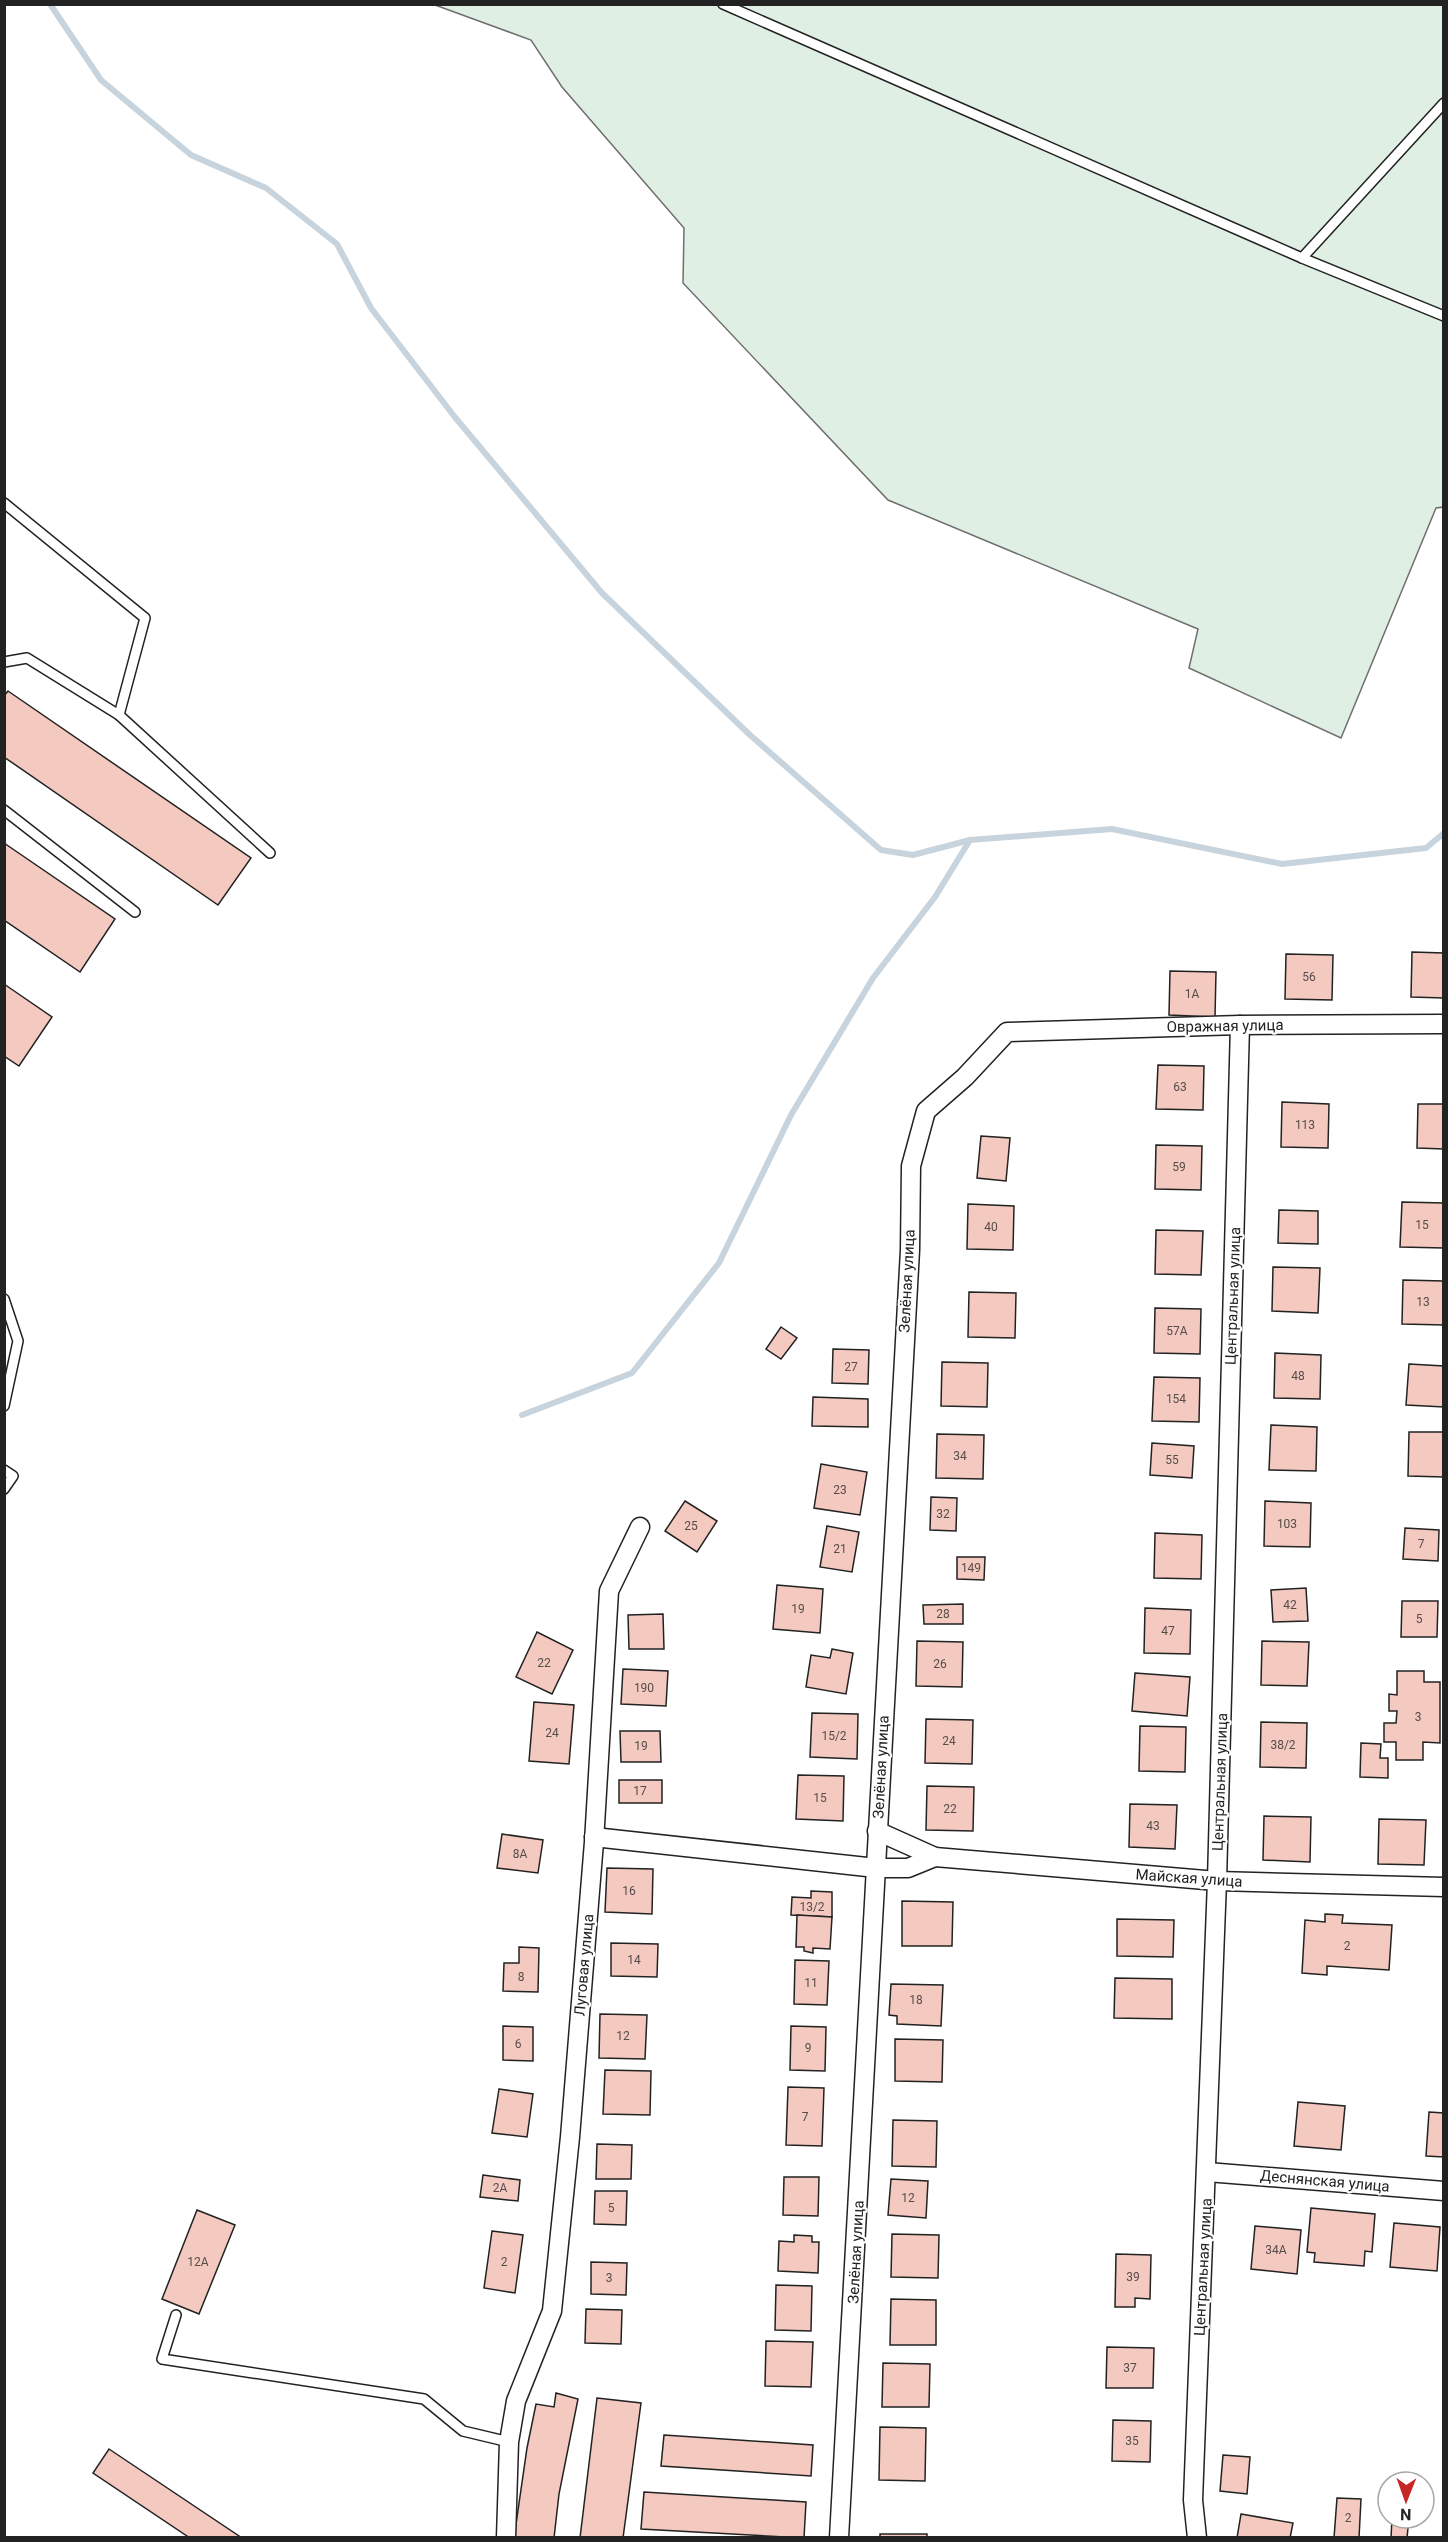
<svg xmlns="http://www.w3.org/2000/svg" width="1448" height="2542" viewBox="0 0 1448 2542" font-family="Roboto,sans-serif">
<style>
.green{fill:#e0efe3;stroke:#6f6f6f;stroke-width:1.5}
.lines{fill:none;stroke-linecap:round;stroke-linejoin:round}
.stream{stroke:#c7d3dd;stroke-width:6}
.building{fill:#f3c9c0;stroke:#222;stroke-width:1.5}
.lane-casing{stroke:#222;stroke-width:12}
.street-casing{stroke:#222;stroke-width:21}
.lane{stroke:#fff;stroke-width:9}
.street{stroke:#fff;stroke-width:18}
.labels{text-anchor:middle;stroke-width:4.5;stroke-linejoin:round;paint-order:stroke}
.number-label{font-size:12px;fill:#564c4a}
.street-label{font-size:15px;fill:#222;stroke:#fff}
</style>
<rect width="100%" height="100%" fill="#fff"/>
<path class="green" d="M435 5H1443V507L1436 508 1341 738 1189 668 1198 629 888 500 683 283 684 228 562 87 531 40Z"/>
<g class="lines">
<g class="stream">
<path d="M50 4 101 80 191 155 266 188 337 244 371 308 454 416 602 593 750 735 881 850 913 855 970 840 1112 829 1282 864 1426 848 1444 833"/>
<path d="M522 1415 632 1373 719 1263 791 1115 873 978 935 897 970 840"/>
</g>
</g>
<g class="building">
<path d="M8 691 251 858 218 905 4 757V696Z"/>
<path d="M4 843 115 919 80 972 4 920Z"/>
<path d="M1412 952 1444 953V998L1411 997Z"/>
<path d="M1286 954 1333 955 1332 1000 1285 999Z"/>
<path d="M1170 971 1216 972 1215 1017 1169 1015Z"/>
<path d="M4 984 52 1017 19 1066 4 1056Z"/>
<path d="M1158 1065 1204 1066 1203 1110 1156 1109Z"/>
<path d="M1282 1102 1329 1104 1328 1148 1281 1147Z"/>
<path d="M1418 1104H1444V1149L1417 1148Z"/>
<path d="M981 1136 1010 1138 1006 1181 977 1178Z"/>
<path d="M1156 1145 1202 1146 1201 1190 1155 1189Z"/>
<path d="M1402 1202 1444 1203V1248L1400 1247Z"/>
<path d="M968 1204 1014 1206 1013 1250 967 1249Z"/>
<path d="M1279 1210 1318 1211V1244L1278 1243Z"/>
<path d="M1156 1230 1203 1231 1201 1275 1155 1274Z"/>
<path d="M1273 1267 1320 1268 1318 1313 1272 1311Z"/>
<path d="M1403 1280 1444 1281V1325L1402 1324Z"/>
<path d="M969 1292 1016 1293 1015 1338 968 1337Z"/>
<path d="M1155 1308 1201 1309 1200 1354 1154 1353Z"/>
<path d="M781 1327 797 1338 781 1359 766 1349Z"/>
<path d="M833 1349 869 1350 868 1384 832 1383Z"/>
<path d="M1275 1353 1321 1355 1320 1399 1274 1398Z"/>
<path d="M942 1362 988 1363 987 1407 941 1406Z"/>
<path d="M1409 1364 1444 1366V1407L1406 1405Z"/>
<path d="M1154 1377 1200 1378 1199 1422 1152 1421Z"/>
<path d="M813 1397 868 1399V1427L812 1426Z"/>
<path d="M1271 1425 1317 1427 1316 1471 1269 1470Z"/>
<path d="M1409 1432H1444V1477L1408 1476Z"/>
<path d="M937 1434 984 1435 983 1479 936 1478Z"/>
<path d="M1152 1443 1194 1446 1192 1478 1150 1475Z"/>
<path d="M821 1464 867 1472 860 1515 814 1508Z"/>
<path d="M931 1497 957 1498 956 1531 930 1530Z"/>
<path d="M685 1501 717 1521 697 1552 665 1531Z"/>
<path d="M1265 1501 1311 1503 1310 1547 1264 1546Z"/>
<path d="M827 1526 859 1532 852 1572 820 1567Z"/>
<path d="M1405 1528 1439 1530 1438 1561 1403 1559Z"/>
<path d="M1155 1533 1202 1535 1201 1579 1154 1578Z"/>
<path d="M957 1557H985L984 1580 957 1579Z"/>
<path d="M777 1585 823 1589 820 1633 773 1629Z"/>
<path d="M1306 1588 1308 1621 1273 1622 1271 1590Z"/>
<path d="M1402 1601H1438L1437 1637H1401Z"/>
<path d="M963 1604V1624H924L923 1605Z"/>
<path d="M1145 1608 1191 1610 1190 1654 1144 1653Z"/>
<path d="M663 1614 664 1649H629L628 1615Z"/>
<path d="M537 1632 573 1650 552 1694 516 1677Z"/>
<path d="M917 1641 963 1642 962 1687 916 1686Z"/>
<path d="M1262 1641 1309 1642 1307 1686 1261 1685Z"/>
<path d="M832 1649 853 1653 846 1694 806 1687 811 1655 830 1658Z"/>
<path d="M623 1669 668 1671 666 1706 621 1704Z"/>
<path d="M1397 1671H1424V1682H1440V1743L1423 1742V1760H1396V1742H1384V1723H1396L1397 1711H1389V1694L1397 1695Z"/>
<path d="M1135 1673 1190 1677 1187 1716 1132 1711Z"/>
<path d="M534 1702 574 1705 569 1764 529 1761Z"/>
<path d="M812 1713 858 1714 857 1759 810 1757Z"/>
<path d="M926 1719 973 1720 972 1764 925 1763Z"/>
<path d="M1261 1722 1307 1723 1306 1768 1260 1767Z"/>
<path d="M1140 1726 1186 1727 1185 1772 1139 1771Z"/>
<path d="M620 1731H660L661 1762H621Z"/>
<path d="M1361 1743 1381 1744 1380 1758H1388V1778L1360 1777Z"/>
<path d="M798 1775 844 1776 843 1821 796 1819Z"/>
<rect x="619" y="1780" width="43" height="23"/>
<path d="M927 1786 974 1787 973 1831 926 1830Z"/>
<path d="M1130 1804 1177 1805 1175 1849 1129 1847Z"/>
<path d="M1264 1816 1311 1817 1310 1862 1263 1860Z"/>
<path d="M1379 1819 1426 1820 1424 1865 1378 1864Z"/>
<path d="M502 1834 543 1840 538 1873 497 1868Z"/>
<path d="M607 1868 653 1869 652 1914 605 1912Z"/>
<path d="M811 1891 832 1892V1917L791 1915 792 1897 811 1898Z"/>
<path d="M902 1901 953 1902 952 1946H902Z"/>
<path d="M1325 1914 1343 1915 1342 1923 1392 1925 1389 1970 1327 1966V1975L1302 1973 1305 1920 1325 1922Z"/>
<path d="M797 1915 832 1917 830 1949 813 1948V1953L804 1951V1947H796Z"/>
<path d="M1117 1919 1174 1920 1173 1957 1117 1956Z"/>
<path d="M611 1943 658 1944 657 1977 611 1976Z"/>
<path d="M519 1947 539 1948 538 1992 503 1991 504 1963H519Z"/>
<path d="M795 1960 829 1961 827 2005 794 2004Z"/>
<path d="M1115 1978 1172 1979V2019L1114 2018Z"/>
<path d="M891 1984 943 1985 941 2026 897 2024V2016L889 2015Z"/>
<path d="M600 2014 647 2015 645 2059 599 2058Z"/>
<path d="M503 2026 533 2027V2061L503 2060Z"/>
<path d="M791 2026 826 2027 825 2071 790 2070Z"/>
<path d="M895 2039 943 2040 942 2082 895 2081Z"/>
<path d="M605 2070 651 2071 650 2115 603 2114Z"/>
<path d="M788 2087 824 2088 822 2146 786 2145Z"/>
<path d="M499 2089 533 2094 527 2137 492 2133Z"/>
<path d="M1298 2102 1345 2106 1341 2150 1294 2146Z"/>
<path d="M1429 2112 1444 2113V2157L1426 2156Z"/>
<path d="M893 2120 937 2121 936 2167 892 2166Z"/>
<path d="M597 2144 632 2145 631 2179H596Z"/>
<path d="M483 2175 520 2180 518 2201 480 2197Z"/>
<path d="M784 2177H819L818 2216 783 2215Z"/>
<path d="M891 2179 928 2181 926 2218 888 2215Z"/>
<path d="M595 2191H627L626 2225 594 2224Z"/>
<path d="M1311 2208 1375 2214 1372 2252 1365 2251 1364 2266 1314 2262 1315 2253 1307 2252Z"/>
<path d="M197 2210 235 2225 199 2314 162 2299Z"/>
<path d="M1394 2223 1440 2227 1437 2271 1390 2267Z"/>
<path d="M1255 2226 1301 2230 1297 2274 1251 2269Z"/>
<path d="M492 2231 523 2235 515 2293 484 2288Z"/>
<path d="M892 2234 939 2235 938 2278 891 2277Z"/>
<path d="M794 2235 812 2236V2242H819L818 2273 778 2271 779 2241 794 2242Z"/>
<path d="M1116 2254 1151 2255 1150 2299 1135 2298V2307H1115Z"/>
<path d="M591 2262 627 2263 626 2295 591 2294Z"/>
<path d="M776 2285 812 2286 811 2331 775 2330Z"/>
<path d="M891 2299 936 2300V2345H890Z"/>
<path d="M586 2309 622 2310 621 2344 585 2343Z"/>
<path d="M766 2341 813 2342 811 2387 765 2386Z"/>
<path d="M1107 2347 1154 2348 1153 2388H1106Z"/>
<path d="M883 2363 930 2364 929 2407H882Z"/>
<path d="M556 2393 578 2399 559 2494 554 2538H514L527 2448 536 2404 554 2407Z"/>
<path d="M597 2398 641 2403 623 2538H580Z"/>
<path d="M1113 2420 1151 2421 1150 2462 1112 2461Z"/>
<path d="M880 2427 926 2428 925 2481 879 2480Z"/>
<path d="M664 2435 813 2445 811 2476 661 2466Z"/>
<path d="M109 2449 242 2538H190L93 2473Z"/>
<path d="M1223 2455 1250 2457 1247 2494 1220 2491Z"/>
<path d="M644 2492 806 2502 804 2538 641 2529Z"/>
<path d="M1337 2498 1361 2499 1359 2538H1334Z"/>
<path d="M1241 2514 1293 2523 1290 2538H1237Z"/>
<path d="M1392 2518H1409L1407 2538H1391Z"/>
<rect x="880" y="2534" width="47" height="4"/>
</g>
<g class="lines">
<g class="lane-casing">
<g id="lane">
<path d="M723 4 1302 258 1444 316"/>
<path d="M1302 258 1444 103"/>
<path d="M4 503 145 618 119 715"/>
<path d="M4 662 27 658 119 715 270 853"/>
<path d="M4 810 135 912"/>
<path d="M4 1299 18 1341 4 1406"/>
<path d="M4 1470 13 1476 4 1489"/>
<path d="M176 2315 162 2359 424 2399 463 2431 509 2442"/>
</g>
</g>
<g class="street-casing">
<g id="street">
<path d="M877 1831 935 1857 1217 1881 1444 1887"/>
<path d="M594 1837 876 1868H908L935 1857"/>
<path d="M1207 2172 1444 2191"/>
<path d="M506 2538 509 2442 516 2401 552 2311 570 2137 594 1842 609 1591 640 1527"/>
<path d="M839 2538 910 1250 911 1166 926 1111 965 1077 1007 1032 1240 1025 1444 1024"/>
<path d="M1197 2538 1193 2500 1217 1881 1240 1025"/>
</g>
</g>
<use href="#lane" class="lane"/>
<use href="#street" class="street"/>
</g>
<g class="labels">
<g class="number-label">
<text x="1309" y="981">56</text>
<text x="1192" y="998">1А</text>
<text x="1180" y="1091">63</text>
<text x="1305" y="1129">113</text>
<text x="1179" y="1171">59</text>
<text x="1422" y="1229">15</text>
<text x="991" y="1231">40</text>
<text x="1423" y="1306">13</text>
<text x="1177" y="1335">57А</text>
<text x="851" y="1371">27</text>
<text x="1298" y="1380">48</text>
<text x="1176" y="1403">154</text>
<text x="960" y="1460">34</text>
<text x="1172" y="1464">55</text>
<text x="840" y="1494">23</text>
<text x="943" y="1518">32</text>
<text x="1287" y="1528">103</text>
<text x="691" y="1530">25</text>
<text x="1421" y="1548">7</text>
<text x="840" y="1553">21</text>
<text x="971" y="1572">149</text>
<text x="1290" y="1609">42</text>
<text x="798" y="1613">19</text>
<text x="943" y="1618">28</text>
<text x="1419" y="1623">5</text>
<text x="1168" y="1635">47</text>
<text x="544" y="1667">22</text>
<text x="940" y="1668">26</text>
<text x="644" y="1692">190</text>
<text x="1418" y="1721">3</text>
<text x="552" y="1737">24</text>
<text x="834" y="1740">15/2</text>
<text x="949" y="1745">24</text>
<text x="1283" y="1749">38/2</text>
<text x="641" y="1750">19</text>
<text x="640" y="1795">17</text>
<text x="820" y="1802">15</text>
<text x="950" y="1813">22</text>
<text x="1153" y="1830">43</text>
<text x="520" y="1858">8А</text>
<text x="629" y="1895">16</text>
<text x="812" y="1911">13/2</text>
<text x="1347" y="1950">2</text>
<text x="634" y="1964">14</text>
<text x="521" y="1981">8</text>
<text x="811" y="1987">11</text>
<text x="916" y="2004">18</text>
<text x="623" y="2040">12</text>
<text x="518" y="2048">6</text>
<text x="808" y="2052">9</text>
<text x="805" y="2121">7</text>
<text x="500" y="2192">2А</text>
<text x="908" y="2202">12</text>
<text x="611" y="2212">5</text>
<text x="1276" y="2254">34А</text>
<text x="198" y="2266">12А</text>
<text x="504" y="2266">2</text>
<text x="1133" y="2281">39</text>
<text x="609" y="2282">3</text>
<text x="1130" y="2372">37</text>
<text x="1132" y="2445">35</text>
<text x="1348" y="2522">2</text>
</g>
<g class="street-label">
<text transform="translate(1225 1026) rotate(-1)" y="5">Овражная улица</text>
<text transform="translate(907 1281) rotate(-87)" y="5">Зелёная улица</text>
<text transform="translate(1233 1296) rotate(-88)" y="5">Центральная улица</text>
<text transform="translate(881 1767) rotate(-87)" y="5">Зелёная улица</text>
<text transform="translate(1220 1782) rotate(-88)" y="5">Центральная улица</text>
<text transform="translate(1189 1878) rotate(4)" y="5">Майская улица</text>
<text transform="translate(584 1965) rotate(-85)" y="5">Луговая улица</text>
<text transform="translate(1325 2181) rotate(5)" y="5">Деснянская улица</text>
<text transform="translate(856 2252) rotate(-87)" y="5">Зелёная улица</text>
<text transform="translate(1203 2267) rotate(-87)" y="5">Центральная улица</text>
</g>
</g>
<rect width="1448" height="2542" fill="none" stroke="#222222" stroke-width="12"/>
<g transform="translate(1406 2500) rotate(181)"><circle r="28" fill="#ffffff" stroke="#a7a7a7" stroke-width="1.5"/>
<path d="M0-4.5L10 22L0 15L-10 22Z" fill="#c62828"/>
<text y="-9" font-size="16" font-weight="bold" text-anchor="middle" fill="#222222">N</text>
</g>
</svg>
